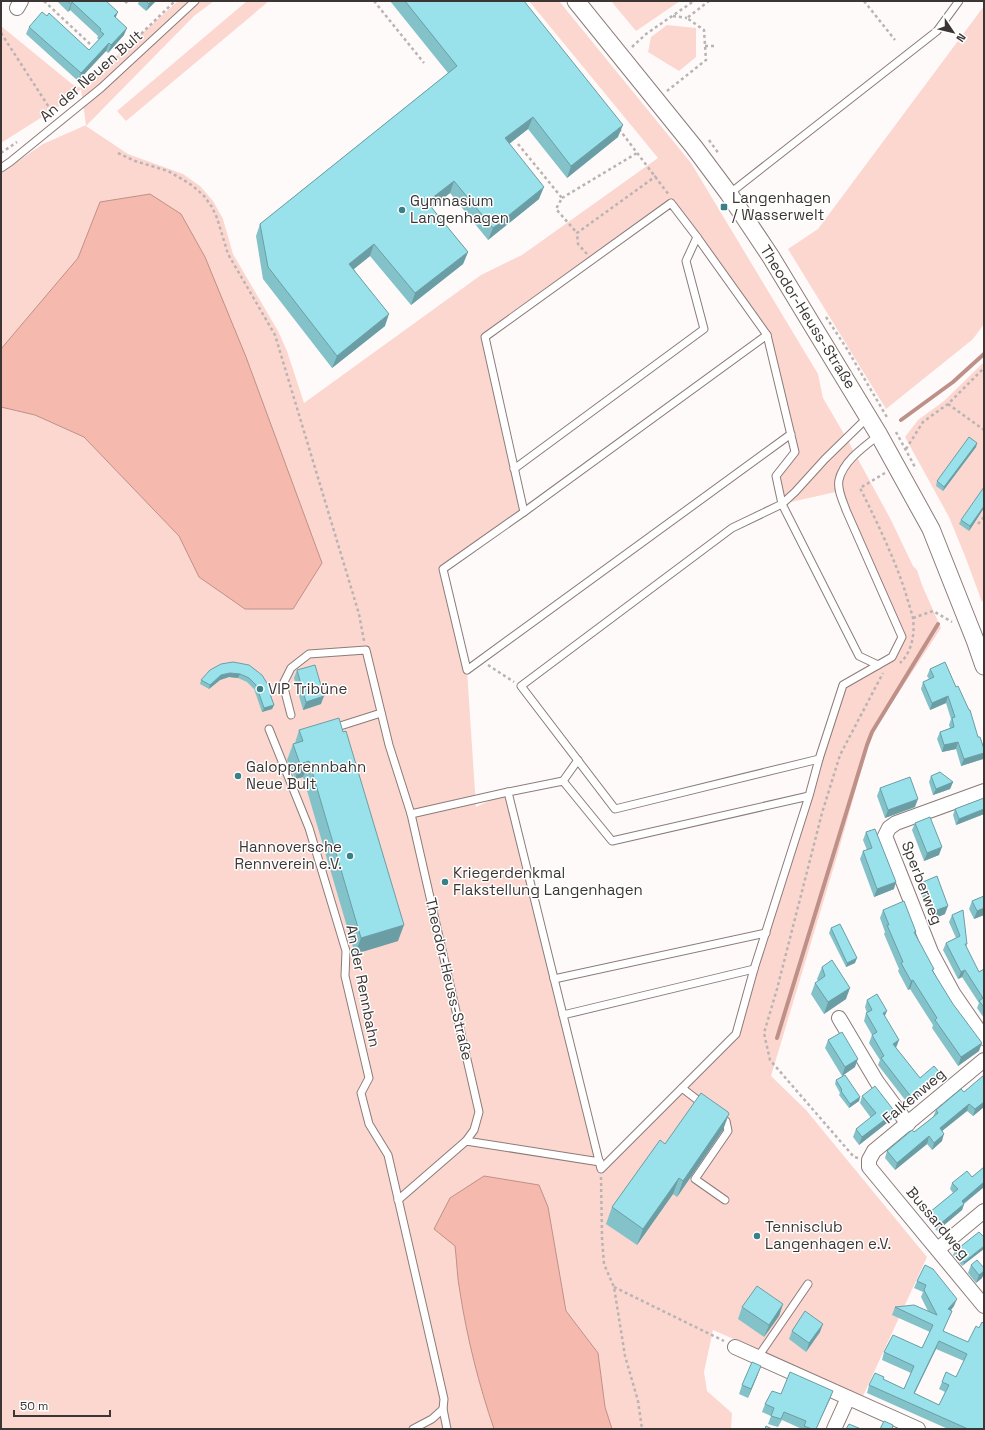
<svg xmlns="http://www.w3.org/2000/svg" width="985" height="1430" viewBox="0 0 985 1430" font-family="'Space Grotesk',sans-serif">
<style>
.green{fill:#fcd7cf;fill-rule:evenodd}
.water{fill:#f6b9ad;stroke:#be9188}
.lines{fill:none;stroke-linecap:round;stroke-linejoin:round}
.stream{stroke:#be9188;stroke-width:4}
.service-casing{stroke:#8b7c79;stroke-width:9}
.minor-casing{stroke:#8b7c79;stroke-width:16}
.tertiary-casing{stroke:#8b7c79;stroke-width:19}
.path{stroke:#b9b4b3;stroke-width:2.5;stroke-dasharray:3 3;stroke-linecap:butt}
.service{stroke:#fff;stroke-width:7}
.minor{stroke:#fff;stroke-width:14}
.tertiary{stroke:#fff;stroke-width:17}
.wall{fill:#84c2ca;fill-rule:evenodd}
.shaded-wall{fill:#6b9ea4}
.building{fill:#99e2eb;stroke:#6b9ea4;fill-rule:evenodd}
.poi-dot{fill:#398089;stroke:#fff;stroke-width:1.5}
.labels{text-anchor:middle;stroke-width:3;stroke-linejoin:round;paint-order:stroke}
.street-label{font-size:15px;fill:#3b3533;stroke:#fff}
.poi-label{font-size:15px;fill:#3b3533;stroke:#fff;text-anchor:start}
</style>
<rect width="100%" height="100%" fill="#fefafa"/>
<g class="green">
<path d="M178 1H214L194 16 86 126 128 154 183 174 200 186 213 201 223 219 233 254 278 331 287 351 304 403 481 275 522 255 658 158 529 1H559L691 163 818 374 823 398 847 439 891 520 913 566 917 570 922 585 941 628 871 735 838 853 771 1076 806 1110 927 1257 863 1396 713 1330 704 1372 707 1391 732 1413 731 1429H612L605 1407 598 1353 566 1311 558 1266 455 1246C457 1262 457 1277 460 1292 467 1338 479 1385 494 1429H1V173L43 144 86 125 81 89 69 100 1 143V26L72 84 81 88ZM671 203 767 335 795 452 776 476 782 504 840 491 902 637 892 657 843 685 736 1034 601 1168 508 792 476 807 467 670 443 569 524 512 485 337Z"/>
<path d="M247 1H269L126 121 117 111Z"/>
<path d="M611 1H680L636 31Z"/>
<path d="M984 6V324L973 339 886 409 788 249 818 229Z"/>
<path d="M667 25 696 28V57L679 71 648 52 651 37Z"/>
<path d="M984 362V600L982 602 965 556 949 517 905 437 918 420 944 401Z"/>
</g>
<g class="water">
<path d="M150 194 181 214 205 257 246 357 322 563 293 609H245L199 577 179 536 84 437 35 415 1 407V349L78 258 100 202Z"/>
<path d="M484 1176 539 1185 548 1207 566 1311 598 1353 605 1407 612 1429H494C479 1385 467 1338 460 1292 457 1277 457 1262 455 1246L434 1229 450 1198Z"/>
</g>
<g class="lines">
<g class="stream">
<path d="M901 420 953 382 984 354"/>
<path d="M777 1038 867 745 872 732 938 624"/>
</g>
<g class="service-casing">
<g id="service">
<path d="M1 168 10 162 101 88 195 1"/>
<path d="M729 194 937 31 959 1"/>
<path d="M868 417 825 459 795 492 782 504 859 656 878 665"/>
<path d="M791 434 467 670 443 569 524 512 485 337 671 203 697 237 767 335 795 452 776 476 782 504 732 528 521 686 615 809 819 759 843 685 892 657 902 637 846 510C843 501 837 490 839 480 843 461 865 446 879 435"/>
<path d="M514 469 704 329 686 261 697 237"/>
<path d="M524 512 767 335"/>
<path d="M291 715 283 684 291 668 309 654 366 650 389 745 411 814"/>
<path d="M337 727 381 713"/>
<path d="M269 729 309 828 346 951 345 976 369 1078 361 1093 369 1124 388 1155 444 1399 443 1409 432 1419 413 1429"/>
<path d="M563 781 578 760"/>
<path d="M809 796 612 841 563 781 508 792 601 1169 736 1034 754 969 809 796 819 759"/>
<path d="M554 979 766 933"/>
<path d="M563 1015 754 969"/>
<path d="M682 1088 704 1105"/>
<path d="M718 1115 726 1121 728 1131 695 1179 725 1200"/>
<path d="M466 1141 474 1130 479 1112 411 814 508 792"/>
<path d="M398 1200 466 1141 600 1162"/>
<path d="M758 1357 808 1284"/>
<path d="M443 1409 447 1429"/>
</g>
</g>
<g class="minor-casing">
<g id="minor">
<path d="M17 8 21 1"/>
<path d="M984 791 896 823 889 828 885 836 931 952 953 993 984 1038"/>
<path d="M839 1018 877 1082 908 1124"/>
<path d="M984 1060 874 1151 869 1160V1167L984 1306"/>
<path d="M938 1249 984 1211"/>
<path d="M735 1347 918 1429"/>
<path d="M834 1429 848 1398"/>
</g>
</g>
<g class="tertiary-casing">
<path id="tertiary" d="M576 1 694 147 729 194 771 257 879 435 931 529 975 640 984 666"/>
</g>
<g class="path">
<path d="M44 1 90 44"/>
<path d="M125 1 129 5"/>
<path d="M374 1 424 63"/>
<path d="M864 1 895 40"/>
<path d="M673 16 687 18"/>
<path d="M1 33 54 115"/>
<path d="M705 46H714"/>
<path d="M632 47 646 34 694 1"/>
<path d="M111 63 175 1"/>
<path d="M667 91 706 60 704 30 687 18 709 1"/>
<path d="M619 129 669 195"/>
<path d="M709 140 719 154"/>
<path d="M518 144 562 198 556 209 577 233"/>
<path d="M1 153 17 142"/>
<path d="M118 153 135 161 168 171 182 179 193 186 204 196 212 207 217 218 228 254 275 335 359 614 364 641"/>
<path d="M562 198 637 153"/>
<path d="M587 254 578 244 577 233 656 176"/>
<path d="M826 317 847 349 888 419"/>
<path d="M948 404 984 430"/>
<path d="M896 432 916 469"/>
<path d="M906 449 923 422 948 404 984 368"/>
<path d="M885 473 860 488C877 522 894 557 906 594 908 602 911 610 913 618 915 634 912 652 900 663"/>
<path d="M978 524 984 517"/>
<path d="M913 618 933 611 952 622"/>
<path d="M488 665 514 682"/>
<path d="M858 1158 854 1157 770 1060 764 1033 777 989 822 813 840 755 883 673"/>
<path d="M601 1177 602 1238 604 1264 614 1287 625 1356 638 1401 642 1429"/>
<path d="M614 1287 724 1341"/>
</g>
<use href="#service" class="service"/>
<use href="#minor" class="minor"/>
<use href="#tertiary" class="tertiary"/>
</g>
<g class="wall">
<path d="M57 1H106L116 18 124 35 108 53 106 51 78 81 26 34 29 27 47 16 89 50 99 40 97 38 98 36 70 10 68 12Z"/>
<path d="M139 1H156L146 11 138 4Z"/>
<path d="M390 1H524L618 137 567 178 528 129 509 144 539 199 488 240 450 193 431 208 468 252 463 264 411 305 370 256 354 269 385 326 332 368 263 279 256 236 260 224 448 73Z"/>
<path d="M977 443 976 447 943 491 936 486 937 481Z"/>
<path d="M984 508 969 531 959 524 961 520Z"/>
<path d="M233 662 272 697H271L274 705 272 709 262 712 254 689 247 682 238 678 229 677 220 680 209 689 200 684 201 680Z"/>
<path d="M945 662 983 759 961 766 956 749 942 752 937 739 940 732 950 728 949 725 951 719 946 703 930 710 921 689 923 682 929 679 927 676 930 669Z"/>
<path d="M297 670 321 704 303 710 294 678Z"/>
<path d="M299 730 398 941 355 954 303 777 295 779 287 760 293 744 295 743Z"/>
<path d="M931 776 953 782 950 789 933 795 929 782Z"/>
<path d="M880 788 915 807 885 818 877 796Z"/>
<path d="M984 798V814L956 825 953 815 955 809Z"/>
<path d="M915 823 939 855 924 861 912 830Z"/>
<path d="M866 832 894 889 874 897 860 859 863 851 867 850 863 840Z"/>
<path d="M923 882 945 914 931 920 920 890Z"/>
<path d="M984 896V915L974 919 969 909 972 901Z"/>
<path d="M883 910 915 935 933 972 979 1051 958 1066 932 1028 933 1025 910 989 908 990 898 971 899 969 884 934 885 932 880 918Z"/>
<path d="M952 915 967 944 966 947 979 972 984 969V1018L977 1008 979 1003 962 977 958 979 943 950 946 943 956 938 949 922Z"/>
<path d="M831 928 855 963 846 967 829 933Z"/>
<path d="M822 967 846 999 824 1014 811 994 815 983 818 981 817 979Z"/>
<path d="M867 1000 885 1017 899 1040 896 1048 920 1078 941 1074 938 1081 909 1105 878 1065 880 1060 869 1043 872 1035 864 1021 866 1013H867L865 1007Z"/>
<path d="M828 1040 855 1067 842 1076 825 1048Z"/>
<path d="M984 1073V1107L973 1116 967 1111 942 1131V1141L932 1150 927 1144 895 1170 885 1158 887 1151 914 1132 933 1117 936 1110 964 1092 983 1076Z"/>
<path d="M836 1080 860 1097 859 1101 849 1108 839 1095 840 1093 835 1084Z"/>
<path d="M862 1096 892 1119 859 1145 853 1137 856 1129 871 1118 860 1103Z"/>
<path d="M723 1130 677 1197 673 1194 637 1245 606 1224 612 1207 665 1144Z"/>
<path d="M984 1167V1188V1187L964 1204 962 1210 937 1231 927 1219 930 1212 953 1193 950 1189 952 1183 972 1177Z"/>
<path d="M979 1232 962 1266 953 1255 955 1251Z"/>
<path d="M925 1265 954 1306 951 1310 952 1311 943 1331 968 1342 984 1429H948L867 1393 869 1385 883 1379 904 1389 911 1373 882 1360 884 1352 922 1348 930 1332 892 1315 895 1307 928 1311 921 1297 923 1292 914 1288 917 1281ZM936 1349 964 1361 956 1377 942 1382 939 1389 945 1392 939 1405 914 1393Z"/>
<path d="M971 1265 982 1278 976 1283 968 1273Z"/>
<path d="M783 1304 779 1316 764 1337 738 1319 742 1307Z"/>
<path d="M792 1331 820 1332 806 1352 789 1339Z"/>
<path d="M758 1374 748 1398 739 1394 742 1385Z"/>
<path d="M781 1394 830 1399 816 1429H802L782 1420 778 1427 768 1424 771 1416 762 1412 765 1404Z"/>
</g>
<g class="shaded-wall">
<path d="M151 1H156L146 11 149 4Z"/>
<path d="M72 2 70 10 68 12 71 4Z"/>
<path d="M118 12 115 19 114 16Z"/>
<path d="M127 28 124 35 108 53 111 45Z"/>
<path d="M109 43 106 51 78 81 81 73Z"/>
<path d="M533 117 528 129 500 151 505 138Z"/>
<path d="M623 125 618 137 567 178 571 166Z"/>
<path d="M454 181 450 193 423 215 427 202Z"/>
<path d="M544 187 539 199 488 240 493 228Z"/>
<path d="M374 244 370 256 345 276 349 264Z"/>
<path d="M468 252 463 264 411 305 415 293Z"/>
<path d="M389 314 385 326 332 368 337 356Z"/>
<path d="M977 443 976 447 943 491 944 487Z"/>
<path d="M984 506V508L969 531 970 526Z"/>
<path d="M230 673 240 674 238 678 229 677 220 680 209 689 210 685 221 675Z"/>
<path d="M324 696 321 704 303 710 306 702Z"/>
<path d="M948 696 946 703 930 710 932 703Z"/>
<path d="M274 705 272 709 262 712 264 708Z"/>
<path d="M958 742 956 749 942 752 944 745Z"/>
<path d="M984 753V755L983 759 961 766 964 759Z"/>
<path d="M309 761 303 777 295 779 300 764Z"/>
<path d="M953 782 950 789 933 795 936 789Z"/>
<path d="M918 799 915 807 885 818 888 810Z"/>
<path d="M984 809V814L956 825 959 819Z"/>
<path d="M942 847 939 855 924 861 927 853Z"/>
<path d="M896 882 894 889 874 897 877 889Z"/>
<path d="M948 906 945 914 931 920 934 911Z"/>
<path d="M984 908V915L974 919 977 911Z"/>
<path d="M404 925 398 941 355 954 361 938Z"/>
<path d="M857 958 855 963 846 967 847 963Z"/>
<path d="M965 970 962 977 958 979 961 972Z"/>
<path d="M913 980 910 989 908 990 911 981Z"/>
<path d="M850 988 846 999 824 1014 828 1002Z"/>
<path d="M887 1011 884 1018 883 1013Z"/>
<path d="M899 1040 896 1047 890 1051 893 1044Z"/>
<path d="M982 1043 979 1051 958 1066 961 1057Z"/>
<path d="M858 1059 855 1067 842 1076 845 1067Z"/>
<path d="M941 1074 938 1081 909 1105 912 1098Z"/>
<path d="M860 1097 859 1101 849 1108 850 1104Z"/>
<path d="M984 1102V1107L973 1116 975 1109Z"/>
<path d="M969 1104 967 1111 937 1135 940 1128Z"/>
<path d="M895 1112 892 1119 859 1145 862 1137Z"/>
<path d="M729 1114 723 1130 677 1197 683 1181Z"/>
<path d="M944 1134 942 1141 932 1150 934 1143Z"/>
<path d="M929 1136 927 1144 895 1170 897 1163Z"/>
<path d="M679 1178 673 1194 637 1245 643 1229Z"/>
<path d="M984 1182V1187L959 1207 962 1201Z"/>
<path d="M964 1204 962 1210 937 1231 940 1224Z"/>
<path d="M984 1246V1249L962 1266 964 1262Z"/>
<path d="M984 1271V1274L982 1278 976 1283 979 1275Z"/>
<path d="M957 1299 954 1306 945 1317 948 1309Z"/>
<path d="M783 1304 779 1316 764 1337 769 1325Z"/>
<path d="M823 1324 820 1332 806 1352 809 1343Z"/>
<path d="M939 1341 936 1349 911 1401 914 1393Z"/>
<path d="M761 1366 758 1374 748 1398 751 1389Z"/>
<path d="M833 1391 830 1399 816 1429Z"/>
</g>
<g class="building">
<path d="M67 1H106L118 12 114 16 127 28 111 45 109 43 81 73 29 27 42 12 47 16 49 13 89 50 104 34 100 31 101 29 72 2 71 4Z"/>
<path d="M146 1H151L149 4Z"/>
<path d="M405 1H524L623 125 571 166 533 117 505 138 544 187 493 228 454 181 427 202 468 252 415 293 374 244 349 264 389 314 337 356 268 267 260 224 457 66Z"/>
<path d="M969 437 977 443 944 487 937 481Z"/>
<path d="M984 487V506L970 526 961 520Z"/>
<path d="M233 662 249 665 262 675 273 693 270 694 274 705 264 708 256 685 249 678 240 674 230 673 221 675 210 685 201 680 210 670 221 664Z"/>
<path d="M945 662 956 687 958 686 969 710H970L978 737H980L984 749V753L964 759 958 742 944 745 940 732 954 727 952 718 955 717 948 696 932 703 923 682 934 677 930 669Z"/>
<path d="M315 665 324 696 306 702 297 670Z"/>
<path d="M339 718 343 732 346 731 404 925 361 938 309 761 300 764 293 744 303 741 299 730Z"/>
<path d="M940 772 953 782 936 789 931 776Z"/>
<path d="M910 777 918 799 888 810 880 788Z"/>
<path d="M984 798V809L959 819 955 809Z"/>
<path d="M930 817 942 847 927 853 915 823Z"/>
<path d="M875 829 896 882 877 889 863 851 872 848 866 832Z"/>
<path d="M937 876 948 906 934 911 923 882Z"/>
<path d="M984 896V908L977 911 972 901Z"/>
<path d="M904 901 916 932H914L934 969 932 970 953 1004 982 1043 961 1057 935 1020 937 1018 913 980 911 981 901 963 903 962 887 925H889L883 910Z"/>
<path d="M963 910 967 944H965L979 972 984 969V1007L979 1001 983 998 965 970 961 972 946 943 960 936 952 915Z"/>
<path d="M840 924 857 958 847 963 831 928Z"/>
<path d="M832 960 850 988 828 1002 815 983 825 976 822 967Z"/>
<path d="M877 994 887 1011 883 1013 899 1040 893 1044 920 1078 934 1066 941 1074 912 1098 881 1058 884 1056 872 1035 877 1032 866 1013 872 1010 867 1000Z"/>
<path d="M842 1032 858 1059 845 1067 828 1040Z"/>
<path d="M845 1075 860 1097 850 1104 841 1091 842 1090 836 1080Z"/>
<path d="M984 1075V1102L975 1109 969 1104 940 1128 944 1134 934 1143 929 1136 897 1163 887 1151 912 1130 914 1132 927 1122 938 1113 936 1110 961 1089 964 1092Z"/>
<path d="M875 1086 895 1112 862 1137 856 1129 876 1113 862 1096Z"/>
<path d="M701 1093 728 1112 729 1114 683 1181 679 1178 643 1229 612 1207 660 1140 665 1144Z"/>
<path d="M984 1167V1182L962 1201 964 1204 940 1224 930 1212 958 1189 952 1183 967 1171 972 1177Z"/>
<path d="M979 1232 984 1237V1246L964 1262 955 1251Z"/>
<path d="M977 1260 984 1268V1271L979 1275 971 1265Z"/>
<path d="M925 1265 933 1269 957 1299 948 1309 952 1311 943 1331 968 1342 976 1326 979 1328 982 1322 984 1324V1429H968L869 1385 875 1373 884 1377 883 1379 904 1389 914 1366 884 1352 893 1335 922 1348 933 1325 895 1307 914 1305 937 1315 924 1290 926 1285 917 1281ZM939 1341 967 1354 956 1377 946 1372 942 1382 949 1385 939 1405 914 1393Z"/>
<path d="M757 1286 783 1304 769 1325 742 1307Z"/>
<path d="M805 1311 823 1324 809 1343 792 1331Z"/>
<path d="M752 1362 761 1366 751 1389 742 1385Z"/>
<path d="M790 1372 833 1391 816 1429H812L804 1426 806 1421 784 1412 781 1419 771 1416 774 1408 765 1404 772 1391 781 1394Z"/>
<path d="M884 1421 893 1425 892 1429H880Z"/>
<path d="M849 1424 861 1429H846Z"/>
<path d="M766 1426 772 1429H765Z"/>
</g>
<g class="poi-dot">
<rect x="720" y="203" width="8" height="8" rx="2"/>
<circle cx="402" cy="210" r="4"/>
<circle cx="260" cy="689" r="4"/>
<circle cx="238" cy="776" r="4"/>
<circle cx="350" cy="856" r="4"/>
<circle cx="445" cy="882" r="4"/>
<circle cx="757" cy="1236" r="4"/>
</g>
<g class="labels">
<g class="street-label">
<text transform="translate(91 76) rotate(-41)" y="5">An der Neuen Bult</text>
<text transform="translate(808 317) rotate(58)" y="5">Theodor-Heuss-Straße</text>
<text transform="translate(922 883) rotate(69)" y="5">Sperberweg</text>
<text transform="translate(449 979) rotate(77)" y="5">Theodor-Heuss-Straße</text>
<text transform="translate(363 986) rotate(79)" y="5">An der Rennbahn</text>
<text transform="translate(914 1096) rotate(-40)" y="5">Falkenweg</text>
<text transform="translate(938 1223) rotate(50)" y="5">Bussardweg</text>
</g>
<g class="poi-label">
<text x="732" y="203">Langenhagen<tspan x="732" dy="17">/ Wasserwelt</tspan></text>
<text x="410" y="206">Gymnasium<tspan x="410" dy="17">Langenhagen</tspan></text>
<text x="268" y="694">VIP Tribüne</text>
<text x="246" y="772">Galopprennbahn<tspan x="246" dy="17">Neue Bult</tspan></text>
<text x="342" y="852" text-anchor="end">Hannoversche<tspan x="342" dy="17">Rennverein e.V.</tspan></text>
<text x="453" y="878">Kriegerdenkmal<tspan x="453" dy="17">Flakstellung Langenhagen</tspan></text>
<text x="765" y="1232">Tennisclub<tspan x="765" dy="17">Langenhagen e.V.</tspan></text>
</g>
</g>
<rect width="985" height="1430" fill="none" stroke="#3b3533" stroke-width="4"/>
<g transform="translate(953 32) rotate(125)" stroke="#ffffff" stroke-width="3" paint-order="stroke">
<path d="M0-3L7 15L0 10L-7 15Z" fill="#3b3533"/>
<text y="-6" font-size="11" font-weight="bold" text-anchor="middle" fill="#3b3533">N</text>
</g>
<path d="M14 1410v6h96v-6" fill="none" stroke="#3b3533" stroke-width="2"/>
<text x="20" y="1410" font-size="12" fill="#3b3533" stroke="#ffffff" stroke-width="3" paint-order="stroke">50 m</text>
</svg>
